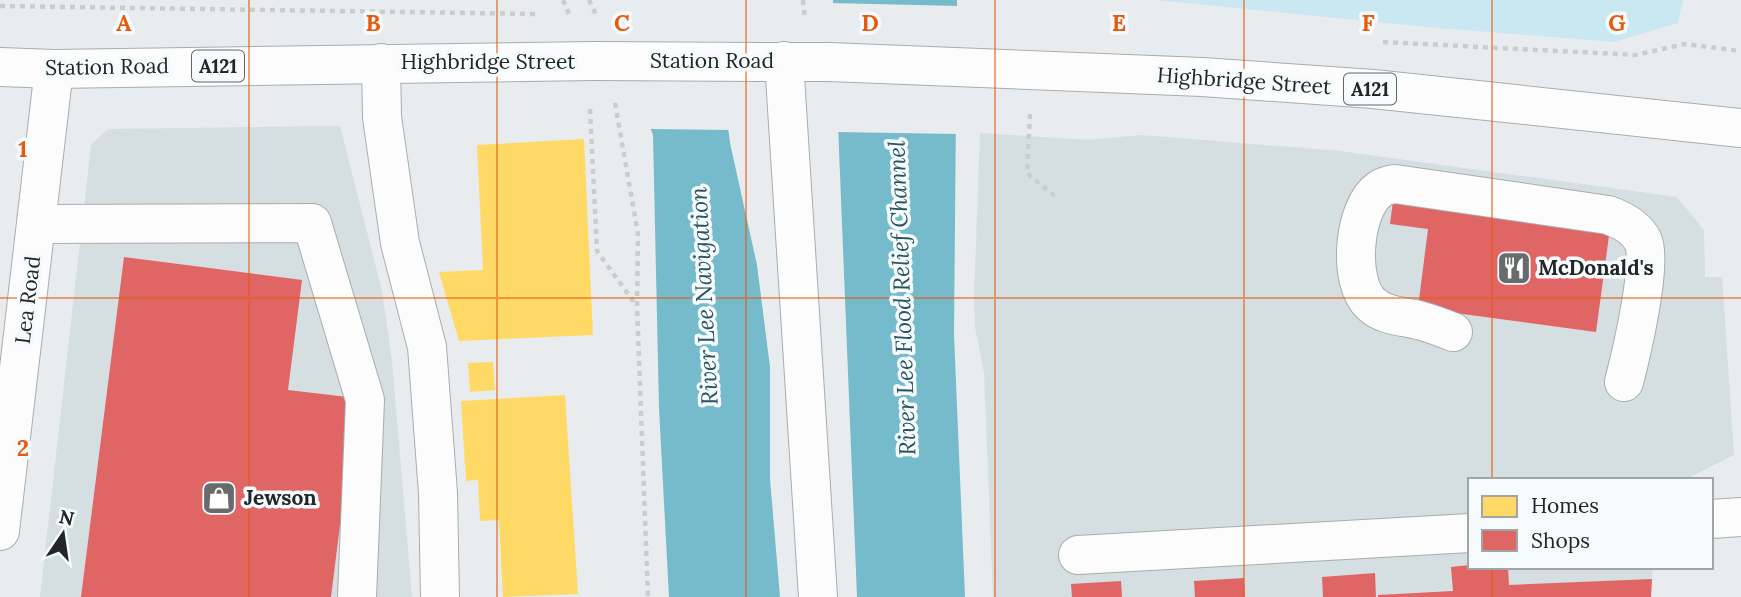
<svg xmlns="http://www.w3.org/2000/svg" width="1741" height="597" viewBox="0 0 1741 597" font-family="Lora,serif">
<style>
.built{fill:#d5dee0}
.green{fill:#c9e8f1}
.water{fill:#76bbcb}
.pier{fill:#e9ecee}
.homes{fill:#ffd966}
.shops{fill:#e06666}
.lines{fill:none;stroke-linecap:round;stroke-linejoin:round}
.minor-casing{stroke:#a9acad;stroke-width:40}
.major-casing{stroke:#a9acad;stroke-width:40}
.path{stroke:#cbcccc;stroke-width:4.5;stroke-dasharray:5 5;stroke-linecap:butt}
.minor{stroke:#fcfcfc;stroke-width:38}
.major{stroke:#fcfcfc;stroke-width:38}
.major-bridge-casing{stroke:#a9acad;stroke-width:40;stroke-linecap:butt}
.major-bridge{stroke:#fcfcfc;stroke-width:38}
.grid{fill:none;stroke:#e8590c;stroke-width:2;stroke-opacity:0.55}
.labels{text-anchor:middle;stroke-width:7;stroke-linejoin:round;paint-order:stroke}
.shield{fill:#f5fbfc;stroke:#626566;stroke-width:2}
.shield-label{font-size:19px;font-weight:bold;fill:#232526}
.street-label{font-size:21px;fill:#232526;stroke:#f5fbfc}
.poi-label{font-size:21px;font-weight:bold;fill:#232526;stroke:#f5fbfc;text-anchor:start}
.water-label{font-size:23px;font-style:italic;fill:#29545d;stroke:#f5fbfc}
.grid-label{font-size:23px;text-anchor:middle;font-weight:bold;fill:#e8590c;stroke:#f5fbfc;stroke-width:7;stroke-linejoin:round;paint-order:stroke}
</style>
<rect width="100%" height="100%" fill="#e9ecee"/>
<g class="built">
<path d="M340 126 382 291 392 361 412 597H40L91 145 108 129Z"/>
<path d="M980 133 1089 140 1141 135 1340 151 1677 197 1704 230 1705 277H1722L1734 455 1684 480H1470V567H1653L1651 597H993L984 373 975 327 974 299Z"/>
</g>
<path class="green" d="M1155 0H1683L1678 23 1614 42 1427 27Z"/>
<g class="water">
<path d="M603 0H712L730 143 757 265 770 367V479L780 597H669L659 408 653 135Z"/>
<path d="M833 0H957L954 334 965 597H857Z"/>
</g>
<g class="pier">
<path d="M599 0H715L732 130 648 129Z"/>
<path d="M829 3 960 6 959 134 835 132Z"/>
</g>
<g class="homes">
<path d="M584 139 593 335 459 341 439 272 483 270 477 145Z"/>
<path d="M493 362 495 390 470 392 468 363Z"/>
<path d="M565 395 578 594 503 597 499 520 480 521 478 480 466 481 461 401Z"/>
</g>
<g class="shops">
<path d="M1394 193 1611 221 1596 332 1418 308 1428 229 1390 224Z"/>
<path d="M124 257 302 280 288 390 356 398 331 597H81Z"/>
<path d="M1470 565V567H1508L1509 585 1652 579 1651 597H1378V595L1453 591 1451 567Z"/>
<path d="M1375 573 1376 597H1323L1322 577Z"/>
<path d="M1244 578 1245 597H1195L1194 581Z"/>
<path d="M1121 581 1122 597H1072L1071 584Z"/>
</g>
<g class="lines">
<g class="minor-casing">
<g id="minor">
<path d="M784 61 818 597"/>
<path d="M381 63 382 117 400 243 427 347 438 493 440 597"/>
<path d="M37 224 312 223 365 400 357 597"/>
<path d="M1453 332C1443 328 1433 324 1422 321 1405 316 1385 317 1371 304 1347 282 1353 207 1380 189 1384 186 1390 185 1395 184L1608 215C1622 220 1636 227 1643 241 1653 263 1631 355 1624 382"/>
<path d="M1711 519 1741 517"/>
<path d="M0 531 54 69"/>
<path d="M1078 555 1470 533"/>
</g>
</g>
<g class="major-casing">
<g id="major">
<path d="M760 62H829L1202 77 1373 89 1741 128"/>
<path d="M0 67 54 69 595 61"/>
</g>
</g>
<g class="path">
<path d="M563 0 569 14"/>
<path d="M589 0 597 17"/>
<path d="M803 0 805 19"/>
<path d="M0 6 538 14"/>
<path d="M1383 42 1635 55 1685 44 1741 51"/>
<path d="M615 103 638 234 637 306 648 597"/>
<path d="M590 109 597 251 636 305"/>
<path d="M1030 114 1027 173 1057 198"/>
</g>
<use href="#minor" class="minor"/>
<use href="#major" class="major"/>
<g class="major-bridge-casing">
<path id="major-bridge" d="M595 61 760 62"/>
</g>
<use href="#major-bridge" class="major-bridge"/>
</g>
<path class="grid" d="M249 0V597M497 0V597M746 0V597M995 0V597M1244 0V597M1492 0V480M0 298H1741M1492 567V597"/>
<defs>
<g id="restaurant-square" transform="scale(1.75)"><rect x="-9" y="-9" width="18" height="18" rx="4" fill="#686b6c" stroke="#f5fbfc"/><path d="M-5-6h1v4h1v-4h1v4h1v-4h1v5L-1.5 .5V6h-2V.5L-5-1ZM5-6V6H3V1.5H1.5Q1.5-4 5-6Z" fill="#fff"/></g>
<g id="shop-square" transform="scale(1.75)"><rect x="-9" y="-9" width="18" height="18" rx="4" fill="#686b6c" stroke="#f5fbfc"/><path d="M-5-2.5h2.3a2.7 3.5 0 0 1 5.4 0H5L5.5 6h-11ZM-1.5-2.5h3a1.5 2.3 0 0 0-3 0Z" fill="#fff"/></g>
</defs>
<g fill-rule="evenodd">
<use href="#restaurant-square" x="1514" y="268"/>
<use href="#shop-square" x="219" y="498"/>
</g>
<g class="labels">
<g class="shield">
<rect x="192" y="50.5" width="52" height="31" rx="5"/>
<rect x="1344" y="73.5" width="52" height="31" rx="5"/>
</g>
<g class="shield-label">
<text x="218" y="73">A121</text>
<text x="1370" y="96">A121</text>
</g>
<g class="street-label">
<text x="712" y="68">Station Road</text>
<text x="488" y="69">Highbridge Street</text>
<text transform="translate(107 67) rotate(-1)" y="7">Station Road</text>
<text transform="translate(1244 81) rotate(4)" y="7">Highbridge Street</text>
<text transform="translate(28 300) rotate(-83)" y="7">Lea Road</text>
</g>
<g class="poi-label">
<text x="1538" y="275">McDonald's</text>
<text x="244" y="505">Jewson</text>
</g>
<g class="water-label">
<text transform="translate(704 296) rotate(-93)" y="8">River Lee Navigation</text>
<text transform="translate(902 298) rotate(-92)" y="8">River Lee Flood Relief Channel</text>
</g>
</g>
<g class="grid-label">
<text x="124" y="31">A</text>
<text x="373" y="31">B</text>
<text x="622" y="31">C</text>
<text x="870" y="31">D</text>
<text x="1119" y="31">E</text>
<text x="1368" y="31">F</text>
<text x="1617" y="31">G</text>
<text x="23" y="157">1</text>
<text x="23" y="456">2</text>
</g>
<rect x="1468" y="478" width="245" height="91" fill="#f5fbfc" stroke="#a1a5a6" stroke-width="2"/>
<rect x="1482" y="496" width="35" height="21" fill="#ffd966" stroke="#a1a5a6" stroke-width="2"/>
<text x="1531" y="513" font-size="21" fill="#232526">Homes</text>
<rect x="1482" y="530" width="35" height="21" fill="#e06666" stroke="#a1a5a6" stroke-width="2"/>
<text x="1531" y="548" font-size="21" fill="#232526">Shops</text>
<g transform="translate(63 534) rotate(13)" stroke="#f5fbfc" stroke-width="5" paint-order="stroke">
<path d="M0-5L12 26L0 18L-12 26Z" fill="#232526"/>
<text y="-10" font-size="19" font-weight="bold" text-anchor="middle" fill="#232526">N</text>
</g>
</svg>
